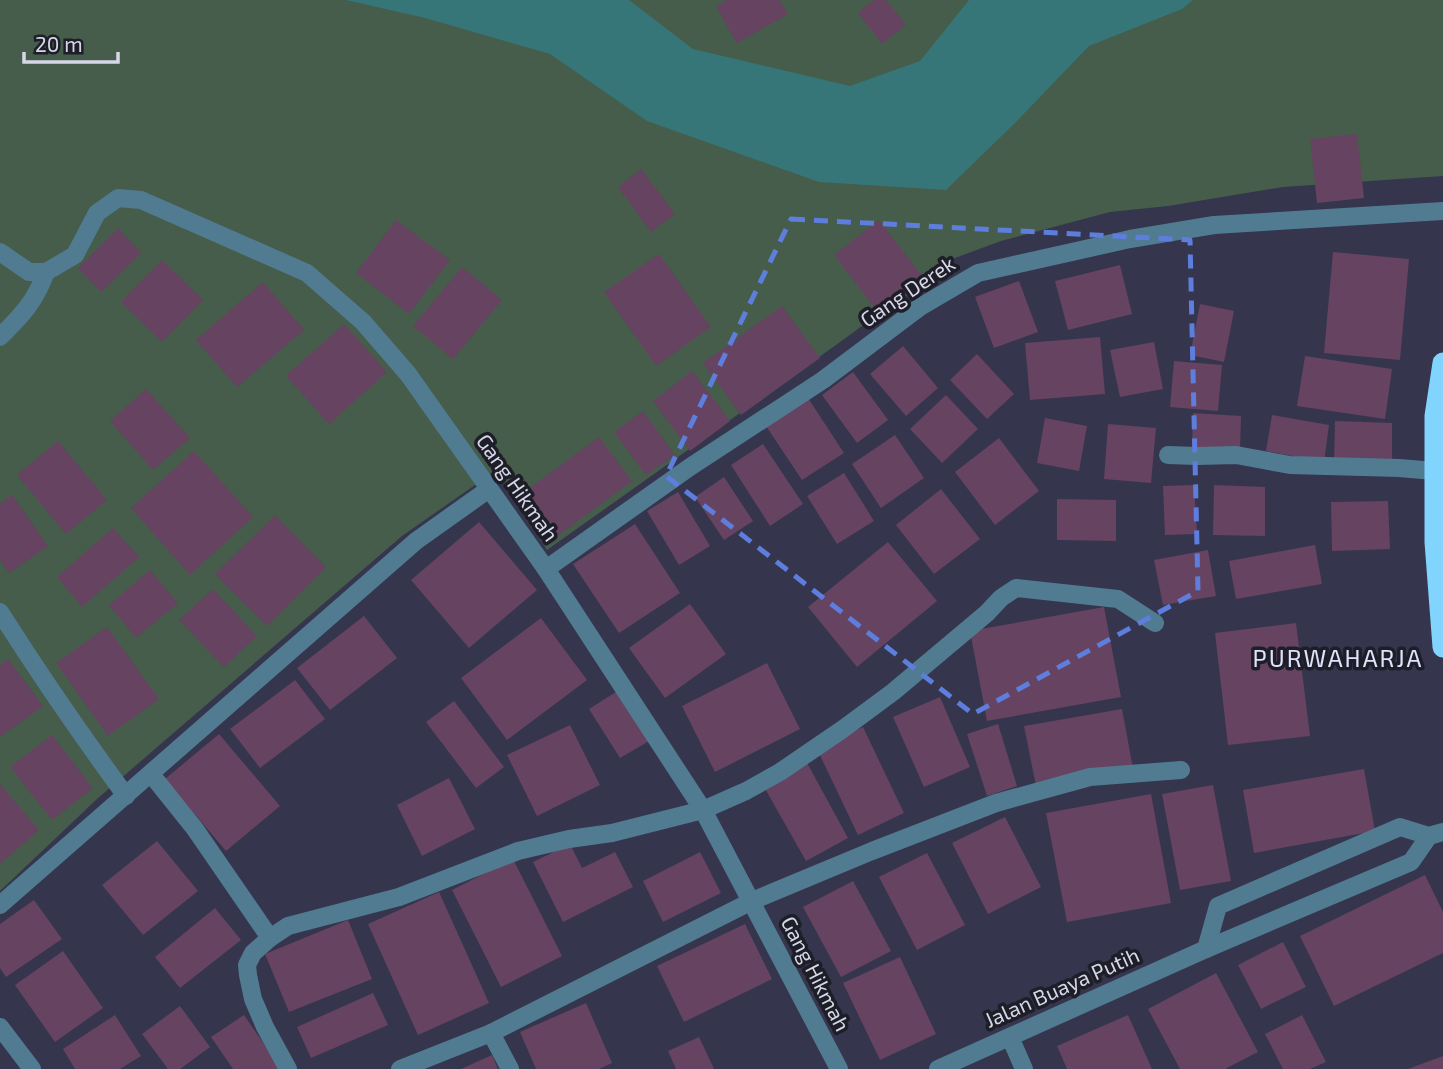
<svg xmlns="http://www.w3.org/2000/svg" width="1443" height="1069" viewBox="0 0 1443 1069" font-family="'Exo 2',sans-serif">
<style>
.green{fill:#455d4a}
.water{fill:#367678}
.building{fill:#664360}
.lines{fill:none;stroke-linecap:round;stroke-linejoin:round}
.minor{stroke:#517b90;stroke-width:18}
.highway{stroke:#80d4fd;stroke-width:21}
.marked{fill:none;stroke:#5e7edd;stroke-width:5;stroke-dasharray:14 9;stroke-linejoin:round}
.labels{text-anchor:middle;stroke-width:7;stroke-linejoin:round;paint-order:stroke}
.street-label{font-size:21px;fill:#d6d7e7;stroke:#1e1e29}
.quarter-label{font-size:24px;letter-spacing:2px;fill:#e1e2fc;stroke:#1e1e29}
</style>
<rect width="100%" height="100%" fill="#35354e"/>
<path class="green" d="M0 0H1443V176L1283 187 1168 206 1110 212 1001 241 955 258 836 345 547 550 495 471 402 536 97 799 0 891Z"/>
<path class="water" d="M346 0H629L693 49 850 86 920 61 969 0H1193L1182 9 1089 46 1016 122 946 190 819 182 647 121 550 54 425 18Z"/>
<g class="building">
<path d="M727 0H779L788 14 737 43 716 7Z"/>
<path d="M874 0H886L906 25 882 44 858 13Z"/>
<path d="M1357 134 1364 198 1317 203 1310 139Z"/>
<path d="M641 169 675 214 651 232 618 187Z"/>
<path d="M396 220 450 260 409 314 356 273Z"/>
<path d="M879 220 926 281 881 316 834 255Z"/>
<path d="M118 228 141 253 101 292 78 268Z"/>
<path d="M1333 252 1409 259 1400 360 1324 353Z"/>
<path d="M659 254 711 327 656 366 604 292Z"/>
<path d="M162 260 203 300 162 342 121 302Z"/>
<path d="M1120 265 1132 314 1068 330 1055 281Z"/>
<path d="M462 267 502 300 453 359 413 326Z"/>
<path d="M1019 281 1038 332 994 348 975 297Z"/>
<path d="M263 282 304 330 237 387 196 340Z"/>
<path d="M1200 304 1234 311 1224 362 1190 355Z"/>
<path d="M782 306 820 358 741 415 703 363Z"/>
<path d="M344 324 387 372 329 424 286 376Z"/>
<path d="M1100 337 1105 394 1030 400 1025 343Z"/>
<path d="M1154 342 1163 389 1120 397 1110 350Z"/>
<path d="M903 346 938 388 906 416 870 374Z"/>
<path d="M977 354 1014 394 987 419 950 380Z"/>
<path d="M1305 356 1392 369 1385 419 1297 406Z"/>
<path d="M1174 361 1222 365 1218 411 1170 407Z"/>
<path d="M692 371 730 421 690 451 653 401Z"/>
<path d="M853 372 888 420 857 443 822 395Z"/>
<path d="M146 389 190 438 153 470 110 421Z"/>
<path d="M946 395 978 429 942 463 910 429Z"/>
<path d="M808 398 844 453 802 480 766 426Z"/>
<path d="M643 411 675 455 646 475 614 432Z"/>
<path d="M1193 413 1241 416 1240 450 1192 448Z"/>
<path d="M1272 415 1329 425 1324 462 1266 451Z"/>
<path d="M1045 418 1087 426 1079 471 1037 463Z"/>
<path d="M1335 421 1392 423V464L1334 463Z"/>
<path d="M1108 424 1156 428 1151 483 1104 479Z"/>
<path d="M895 435 924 478 881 508 852 464Z"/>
<path d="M599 437 632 481 556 537 523 493Z"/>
<path d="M999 438 1039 491 995 525 955 472Z"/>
<path d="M58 441 107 500 66 534 17 475Z"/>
<path d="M763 444 803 504 770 526 731 465Z"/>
<path d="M194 451 253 517 190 575 131 508Z"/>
<path d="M844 473 874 521 837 544 807 496Z"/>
<path d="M724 477 753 521 724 540 695 497Z"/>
<path d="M1194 485 1197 534 1165 535 1163 486Z"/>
<path d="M1214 485 1265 487V536L1213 535Z"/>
<path d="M941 489 980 539 934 574 896 525Z"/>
<path d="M678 492 710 546 679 565 647 511Z"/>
<path d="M12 495 48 546 9 573 0 560V504Z"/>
<path d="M1057 499 1116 500V541L1057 540Z"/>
<path d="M1388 501 1390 549 1332 551 1331 502Z"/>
<path d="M275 515 326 567 267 626 215 574Z"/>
<path d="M479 522 537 590 469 648 411 580Z"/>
<path d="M635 524 680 593 619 633 573 564Z"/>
<path d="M113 528 139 557 82 607 57 577Z"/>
<path d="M888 542 937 601 857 667 808 607Z"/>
<path d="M1315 545 1322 584 1236 599 1229 561Z"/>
<path d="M1208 550 1216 596 1163 605 1154 560Z"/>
<path d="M150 570 178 603 136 638 109 605Z"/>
<path d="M213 589 257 636 224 667 179 620Z"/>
<path d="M690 604 726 654 665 698 629 648Z"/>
<path d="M1104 607 1121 697 987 721 970 631Z"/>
<path d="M364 616 397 658 330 710 297 668Z"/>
<path d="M541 618 587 680 507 740 461 678Z"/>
<path d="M1296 623 1310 736 1228 745 1215 633Z"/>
<path d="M107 627 159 699 108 736 56 663Z"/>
<path d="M8 659 43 706 0 737V665Z"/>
<path d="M767 663 800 729 715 772 682 706Z"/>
<path d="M295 680 325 719 260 768 230 729Z"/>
<path d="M619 690 651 740 620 758 589 709Z"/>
<path d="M940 697 970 767 924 787 893 717Z"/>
<path d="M454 701 504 767 476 788 426 722Z"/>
<path d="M1122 709 1133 768 1036 786 1024 726Z"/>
<path d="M998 724 1017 786 987 796 967 734Z"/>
<path d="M570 725 600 785 537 816 507 755Z"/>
<path d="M863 727 904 813 858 835 817 749Z"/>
<path d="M219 734 280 806 226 851 165 779Z"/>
<path d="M52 735 93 788 52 820 10 767Z"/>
<path d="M806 761 848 838 806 861 763 785Z"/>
<path d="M1364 769 1375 831 1254 853 1243 790Z"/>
<path d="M449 778 475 829 422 856 397 805Z"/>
<path d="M0 784 39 830 0 864Z"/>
<path d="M1213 785 1231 881 1180 890 1162 794Z"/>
<path d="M1151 794 1171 903 1067 922 1046 813Z"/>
<path d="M1005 817 1041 887 988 914 952 843Z"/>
<path d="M157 841 198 891 143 935 102 885Z"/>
<path d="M570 844 582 868 615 852 633 887 563 922 533 862Z"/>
<path d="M700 852 721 893 663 922 643 881Z"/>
<path d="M927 853 965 925 917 950 879 877Z"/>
<path d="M513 859 562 956 501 987 452 890Z"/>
<path d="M1425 875 1443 912V953L1334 1006 1300 936Z"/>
<path d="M853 881 891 951 841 977 803 907Z"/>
<path d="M439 892 489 1003 418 1035 368 924Z"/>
<path d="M34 900 62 939 6 977 0 968V924Z"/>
<path d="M215 908 241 940 180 988 155 957Z"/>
<path d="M348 920 372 979 289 1012 265 954Z"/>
<path d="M745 924 772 979 684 1022 657 966Z"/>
<path d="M1283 942 1306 987 1261 1009 1238 965Z"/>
<path d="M63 951 103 1008 55 1042 15 985Z"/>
<path d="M900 957 936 1034 880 1060 843 983Z"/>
<path d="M1216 973 1258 1052 1225 1069H1180L1148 1009Z"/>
<path d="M373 993 388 1025 311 1058 297 1027Z"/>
<path d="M586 1003 612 1063 599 1069H536L520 1032Z"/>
<path d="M180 1006 210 1047 180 1069H168L142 1034Z"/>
<path d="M115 1015 141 1056 120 1069H75L63 1049Z"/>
<path d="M244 1015 281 1069H233L211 1037Z"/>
<path d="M1128 1015 1152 1069H1067L1057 1046Z"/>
<path d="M1302 1015 1326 1062 1310 1069H1283L1265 1034Z"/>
<path d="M699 1037 714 1069H676L668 1051Z"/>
<path d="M492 1055 498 1069H461Z"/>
<path d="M1443 1056V1069H1408Z"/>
</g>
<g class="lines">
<g class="minor">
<path d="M0 252 29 272H46L75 255 97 213 118 198 141 200 307 273 363 322 408 374 546 569 703 810 839 1069"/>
<path d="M0 337C22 315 35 302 46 272"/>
<path d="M1168 455 1197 456 1236 455 1290 465 1399 468 1435 471"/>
<path d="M546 569 690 467 823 380 920 307 978 273 1130 239 1214 225 1443 211"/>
<path d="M0 612C40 675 82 736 126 796"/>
<path d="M151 774 195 829 270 938"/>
<path d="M0 905 416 541 489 489"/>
<path d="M1206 949 1218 906 1400 827 1429 836 1443 832"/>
<path d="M0 1027 32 1069"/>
<path d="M491 1033 510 1069"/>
<path d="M1010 1037 1024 1069"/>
<path d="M288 1069 265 1027 253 999 248 975 247 965 253 953 270 938 288 926 399 897 518 851 569 839 612 833 703 810 746 791 780 772 843 729 893 692 987 613 1001 598 1016 588 1118 599 1155 623"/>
<path d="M400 1069 491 1033 752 901 872 851 996 803 1090 777 1181 770"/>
<path d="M938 1069 1206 949 1411 862 1429 836"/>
</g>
<path class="highway" d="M1443 363 1435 416V542L1443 647"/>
</g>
<path class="marked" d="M791 219 1190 240 1198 591 973 714 666 476Z"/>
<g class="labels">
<g class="street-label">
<text transform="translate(908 292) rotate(-34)" y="7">Gang Derek</text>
<text transform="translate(517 488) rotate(55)" y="7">Gang Hikmah</text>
<text transform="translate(815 974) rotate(63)" y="7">Gang Hikmah</text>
<text transform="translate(1062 988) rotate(-24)" y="7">Jalan Buaya Putih</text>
</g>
<g class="quarter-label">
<text x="1338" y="667">PURWAHARJA</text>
</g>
</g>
<path d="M24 52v10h94v-10" fill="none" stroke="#d6d7e7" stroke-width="3.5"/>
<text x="35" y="52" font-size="21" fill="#d6d7e7" stroke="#1e1e29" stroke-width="5" paint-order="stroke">20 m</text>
</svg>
